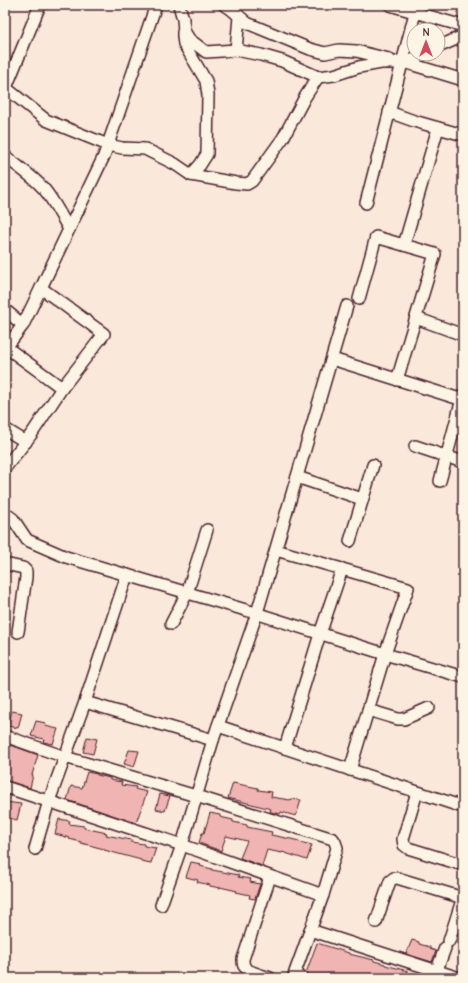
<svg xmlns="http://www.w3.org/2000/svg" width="468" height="983" viewBox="0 0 468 983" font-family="'Comic Neue',sans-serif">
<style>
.building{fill:#f0b4b2;stroke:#4a1f2b}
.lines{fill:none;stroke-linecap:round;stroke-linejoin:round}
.minor-casing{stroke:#4a1f2b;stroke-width:14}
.minor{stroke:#fcf5e5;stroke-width:11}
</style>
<rect width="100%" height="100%" fill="#fae8db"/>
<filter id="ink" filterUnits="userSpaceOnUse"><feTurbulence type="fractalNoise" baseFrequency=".025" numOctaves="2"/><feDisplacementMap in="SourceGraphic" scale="8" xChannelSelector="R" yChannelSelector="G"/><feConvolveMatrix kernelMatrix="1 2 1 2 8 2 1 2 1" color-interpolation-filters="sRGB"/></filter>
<g filter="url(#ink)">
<g class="building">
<path d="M12 711 22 713 18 728 8 726Z"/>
<path d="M36 721 46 723 45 726 58 729 53 744 43 742 44 739 31 736Z"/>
<path d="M87 737 97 739 93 754 83 752Z"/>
<path d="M5 743 38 755 32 775H33L30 788 5 780Z"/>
<path d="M129 750 139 751 134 767 124 764Z"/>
<path d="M87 772 97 774V775L110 778V780L122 782 121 785 136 787 135 789 147 792 136 823 67 800 71 786 82 788Z"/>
<path d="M233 783 258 788V790L272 792 271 797 290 800 291 799 301 800 296 816 281 812 280 814 271 812H270L271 809 228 798Z"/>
<path d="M160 794 170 796 165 811 156 809Z"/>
<path d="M5 802 21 804 17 820 5 817Z"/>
<path d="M210 813 220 815V817L233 820V822L247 825V827L272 832 271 835 291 839 299 841V842L312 845 307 860 282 852V853L267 850 262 866 240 858 247 841 226 836 221 851 199 843 202 833H204Z"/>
<path d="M59 819 70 821 69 824 84 826V828L107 833 106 835 131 840V842L144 844V846L156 848 151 863 141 861V860L130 857 104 850V849L81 843V842L69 839 70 838 55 834Z"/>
<path d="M191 862 201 864 200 866 212 869V870L239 875 238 877 251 879 250 882 260 884 255 899 249 898 250 895 236 892 237 891 220 887V888L210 886V885L197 882 198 880 186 877Z"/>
<path d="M412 940 419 942V944L430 947V949L436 951 432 962 406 954Z"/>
<path d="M317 943 349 953V954L374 960V961L385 964V965L408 971 406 978H311L309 977 306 973Z"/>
</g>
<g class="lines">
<g class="minor-casing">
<g id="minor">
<path d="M179 5 183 19 184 31 189 39 206 52 236 50 261 55 282 61 318 77 334 75 359 67 381 63H395L399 61 410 60 424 54"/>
<path d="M224 5 231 9 247 23 310 49 325 53 339 50 356 51 389 59"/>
<path d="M390 5 463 26"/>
<path d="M183 32V37L184 44 206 81 208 95 207 154 200 165 191 175"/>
<path d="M438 47 463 36"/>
<path d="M236 50 239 17"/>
<path d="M404 62 463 80"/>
<path d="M6 88 46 120 108 145 122 148 145 149 175 164 191 175 236 183 247 184 252 181 283 138 305 97 318 77"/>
<path d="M5 90 40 5"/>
<path d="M389 112 414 121 463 135"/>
<path d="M5 156C18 167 33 176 44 189 54 201 61 216 69 229"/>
<path d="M366 203 417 5"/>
<path d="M404 245 438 128"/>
<path d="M359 299 376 237 435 254 397 380"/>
<path d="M5 310 23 325 5 349"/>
<path d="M416 318 463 335"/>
<path d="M23 325 41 288"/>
<path d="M6 348 10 350 62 388"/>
<path d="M332 359 463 400"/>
<path d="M5 429 26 442"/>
<path d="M415 446 463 462"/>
<path d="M5 468 33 432 62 388 104 334 41 288 104 156 156 5"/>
<path d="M297 477 362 499"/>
<path d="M440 481 463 395"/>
<path d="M5 513 13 519 27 540 66 557 249 611 385 654 463 677"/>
<path d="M350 541 373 465"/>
<path d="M276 550 408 588 385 654 350 770"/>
<path d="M5 564 23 568 26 571V577L18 632"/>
<path d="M171 624 187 593 207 530"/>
<path d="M85 702 127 575"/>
<path d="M368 710 398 719H404L429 708"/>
<path d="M218 726 463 807"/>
<path d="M5 736 65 757 196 796 333 839 335 842 337 848 323 895 294 975 302 978"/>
<path d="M285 748 320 634 342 569"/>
<path d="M5 787 182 845 323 895"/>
<path d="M417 792 403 839 404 845 408 848 463 865"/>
<path d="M35 849 49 801 85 702 213 740"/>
<path d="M270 877 243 959C243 961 243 964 244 966 246 971 264 976 270 978"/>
<path d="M161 905 182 845 213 740 257 613 347 306"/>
<path d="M376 922 390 881 394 878H397L463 898"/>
<path d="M310 930 459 978"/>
<path d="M449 941 463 897"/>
<path d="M434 978 445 948"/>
</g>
</g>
<use href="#minor" class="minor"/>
</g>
</g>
<rect width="468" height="983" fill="none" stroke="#fcf5e5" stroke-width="20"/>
<rect x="10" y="10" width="448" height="963" fill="none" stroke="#4a1f2b" stroke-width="1.5" filter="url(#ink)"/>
<g transform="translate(426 42)"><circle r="19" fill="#fcf5e5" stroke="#b59f9b"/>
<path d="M0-3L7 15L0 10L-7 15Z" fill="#d1495b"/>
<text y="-6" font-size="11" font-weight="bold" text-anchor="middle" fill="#4a1f2b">N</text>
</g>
</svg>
